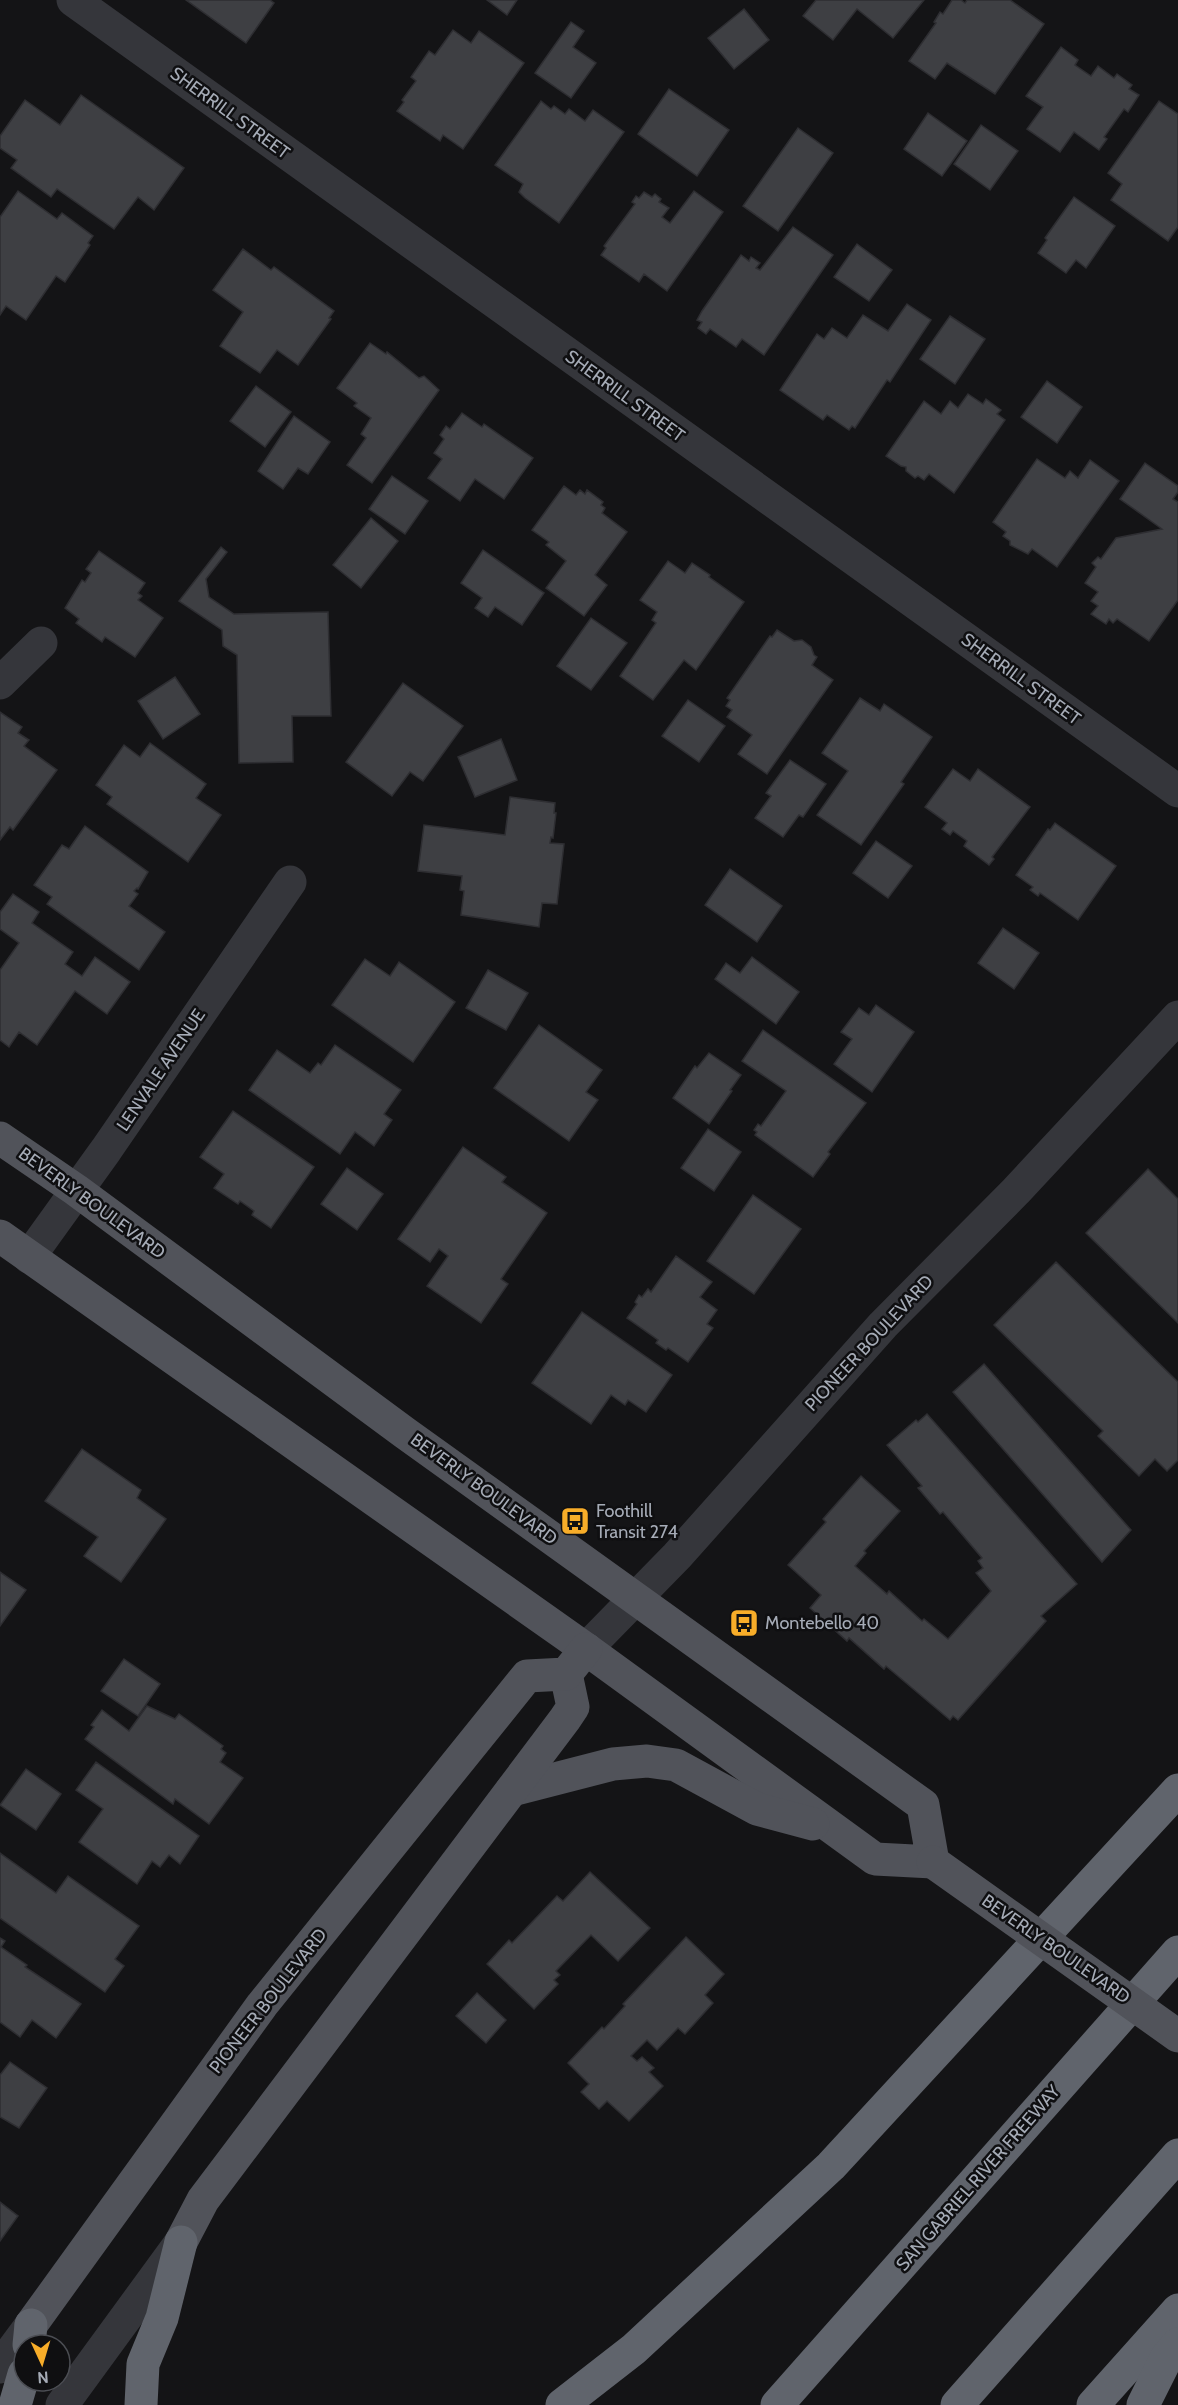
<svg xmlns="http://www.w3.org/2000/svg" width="1178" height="2405" viewBox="0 0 1178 2405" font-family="Cabin,sans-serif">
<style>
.building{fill:#3e3f43;stroke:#2e2e32;stroke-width:1.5}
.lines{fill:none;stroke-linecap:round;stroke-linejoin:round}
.minor{stroke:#35363b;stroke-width:33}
.major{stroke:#51535a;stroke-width:33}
.highway{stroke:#60646c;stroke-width:33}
.major-bridge{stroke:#51535a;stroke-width:33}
.labels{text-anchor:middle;stroke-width:5;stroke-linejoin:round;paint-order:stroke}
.street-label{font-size:18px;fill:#a5abb6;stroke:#0f0f11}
.poi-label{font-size:18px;fill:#a5abb6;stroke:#0f0f11;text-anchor:start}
</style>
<rect width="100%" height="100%" fill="#141416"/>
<g class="building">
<path d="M186 0H270L274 3 246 43Z"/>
<path d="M487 0H517L507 15Z"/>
<path d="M816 0H924L893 38 857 9 833 40 803 16Z"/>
<path d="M952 0H961L965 3 967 0H1010L1044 24 995 94 947 63 935 79 909 61 936 23 934 22 940 12 943 14Z"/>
<path d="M744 9 769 40 734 69 708 38Z"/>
<path d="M571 22 584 31 573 47 596 63 571 98 535 73Z"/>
<path d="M453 30 471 43 479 31 524 63 463 149 443 135 440 141 397 111 404 102 402 100 416 81 411 77 429 51 435 55Z"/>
<path d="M1061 47 1078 60 1075 65 1091 76 1098 66 1114 78 1117 74 1132 85 1129 89 1139 95 1128 112 1124 109 1104 137 1107 139 1099 150 1074 132 1060 152 1027 129 1043 107 1026 96Z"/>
<path d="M669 89 729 130 697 176 638 134Z"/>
<path d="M81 95 184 168 154 210 138 197 114 229 57 189 51 197 11 168 17 160 0 148V136L25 100 60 125Z"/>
<path d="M541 101 551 109 554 106 565 114 569 109 585 121 593 110 624 132 559 223 525 198 519 192 523 184 495 165Z"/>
<path d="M1159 101 1178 114V227L1168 241 1111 200 1122 184 1108 173Z"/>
<path d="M928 113 967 141 942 176 904 149Z"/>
<path d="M981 125 1018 151 990 190 954 164Z"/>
<path d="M798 128 833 153 778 231 743 206Z"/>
<path d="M18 191 57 219 62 213 93 236 88 243 90 245 65 282 56 276 26 320 6 306 0 315V217Z"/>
<path d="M694 191 723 212 667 291 644 274 639 282 601 255 606 248 604 246 635 204 632 202 636 196 639 198 644 192 652 197 655 194 661 199 659 202 669 208 662 217 670 223Z"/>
<path d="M1074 197 1115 226 1086 268 1076 260 1066 273 1038 253 1047 240 1045 238Z"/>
<path d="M793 227 833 255 764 355 742 339 736 347 710 329 706 334 698 328 702 322 697 320 702 311 741 255 749 261 751 257 760 263 756 268 760 270Z"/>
<path d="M857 244 892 270 869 301 834 277Z"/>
<path d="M243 249 271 270 274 267 334 311 329 318 331 319 298 365 277 350 260 373 220 346 243 312 213 290Z"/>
<path d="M907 304 931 320 890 382 887 380 855 428 852 426 849 430 827 415 823 420 780 390 817 334 824 339 832 328 847 338 863 315 888 331Z"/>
<path d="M950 316 985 339 955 384 920 359Z"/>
<path d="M370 343 386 354 387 352 419 378 424 376 439 390 372 483 347 465 366 438 361 434 371 418 354 406 357 403 337 388Z"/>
<path d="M1047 381 1082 407 1057 443 1021 417Z"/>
<path d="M256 386 291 412 265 447 230 421Z"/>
<path d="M968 394 983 404 986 399 1001 410 997 414 1005 420 954 493 929 474 924 480 918 476 915 478 906 471V467L901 466 886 456 924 401 941 414 950 401 958 408Z"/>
<path d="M462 413 482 427 484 424 533 458 504 499 475 479 460 501 428 478 442 459 434 453 444 439 440 435 446 426 450 429Z"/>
<path d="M294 416 330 442 308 474 298 468 283 489 258 471Z"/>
<path d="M1037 459 1065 478 1070 471 1078 478 1090 460 1119 481 1057 567 1032 549 1028 554 1010 545V541L1003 536 1006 532 993 522Z"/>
<path d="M1145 463 1178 486V492L1173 499 1178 502V600L1149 641 1117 619 1113 623 1109 619 1106 624 1091 614 1098 606 1091 601 1098 592 1085 583 1096 567 1092 563 1098 557 1101 559 1116 538 1162 529 1120 499Z"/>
<path d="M392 476 428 501 405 534 369 509Z"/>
<path d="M564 486 576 495 580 490 585 494 587 490 603 502 601 505 605 508 602 513 627 532 595 575 607 585 584 616 546 588 566 561 546 545 549 542 532 530Z"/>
<path d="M371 518 398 541 361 588 333 565Z"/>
<path d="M221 547 227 552 206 579 209 597 234 614 328 612 331 716H292L293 762 239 763 237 655 223 646 222 630 179 601Z"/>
<path d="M483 550 544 593 522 625 495 607 488 617 475 608 482 598 461 583Z"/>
<path d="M99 551 145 583 138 593 142 596 138 600 163 618 135 657 105 637 102 642 76 623 79 619 65 608 82 580 85 582 91 573 86 569Z"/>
<path d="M668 561 685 573 692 563 710 575 709 577 744 602 696 670 684 660 653 700 620 676 656 623 652 620 657 612 640 600Z"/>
<path d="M591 618 627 643 591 690 557 666Z"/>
<path d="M777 630 794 641 802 640 811 647 814 655 817 657 812 665 833 680 767 774 738 754 752 735 727 717 732 710 726 706 730 700 727 698 770 636 772 637Z"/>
<path d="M175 677 200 714 163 739 138 701Z"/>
<path d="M403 683 463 726 423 781 410 772 392 796 346 762Z"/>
<path d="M860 698 880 711 884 704 932 737 901 782 904 784 861 845 817 815 848 771 822 753Z"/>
<path d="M688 700 725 726 699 762 662 736Z"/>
<path d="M0 712 22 727 18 733 29 740 24 746 57 770 13 830 10 827 0 840Z"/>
<path d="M501 739 517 780 475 797 458 757Z"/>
<path d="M150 743 206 784 196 798 221 815 188 862 107 804 112 797 96 785 124 745 140 757Z"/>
<path d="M790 760 826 784 803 817 799 815 783 837 755 818 771 796 766 793Z"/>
<path d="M953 769 970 781 978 769 1030 807 992 857 994 859 989 865 964 846 967 841 953 831 950 835 942 829 947 823 925 807Z"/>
<path d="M510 797 555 803 554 813H556L553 838 551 837 550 843 564 844 557 904 542 903 539 927 461 915 464 891 460 890 462 876 418 871 424 825 505 835Z"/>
<path d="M1055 823 1116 866 1078 920 1040 893 1038 896 1030 890 1033 887 1016 875 1048 829 1050 830Z"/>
<path d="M85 826 148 872 138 889 137 888 134 891 138 894 129 906 165 932 139 970 47 904 52 897 34 885 62 845 69 849Z"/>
<path d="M876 841 912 866 888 898 853 873Z"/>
<path d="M730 869 782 906 757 942 705 905Z"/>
<path d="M13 894 39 912 32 923 73 952 65 964 82 976 95 957 130 982 107 1014 75 991 37 1045 19 1032 9 1047 0 1040V970L19 943 0 929V912Z"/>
<path d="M1003 928 1039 953 1014 989 978 963Z"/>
<path d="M752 957 799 992 776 1024 715 979 726 963 740 973Z"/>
<path d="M365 959 390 976 399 962 455 1002 413 1062 332 1005Z"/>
<path d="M488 970 528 993 506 1030 466 1008Z"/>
<path d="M876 1005 914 1032 872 1092 834 1064 852 1039 841 1032 859 1008 869 1015Z"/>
<path d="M539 1025 602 1070 586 1092 598 1100 569 1141 494 1088Z"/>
<path d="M763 1030 866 1103 828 1152 830 1154 813 1177 755 1135 757 1132 754 1130 758 1124 761 1126 786 1091 742 1061Z"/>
<path d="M335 1045 401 1090 384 1114 392 1120 374 1146 355 1132 340 1154 249 1090 277 1050 310 1073 318 1063 321 1065Z"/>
<path d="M709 1053 741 1075 730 1090 732 1091 709 1124 673 1098 695 1066 697 1068Z"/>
<path d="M233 1111 314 1167 271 1228 252 1215 254 1211 240 1201 238 1204 214 1188 224 1174 200 1157Z"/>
<path d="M708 1129 741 1152 714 1191 681 1168Z"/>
<path d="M463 1147 506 1177 502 1182 547 1213 501 1279 508 1284 481 1323 427 1286 448 1256 439 1249 430 1262 398 1239Z"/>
<path d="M347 1168 383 1194 357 1230 321 1204Z"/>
<path d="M1148 1169 1178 1199V1323L1086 1233Z"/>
<path d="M753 1195 801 1229 754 1294 707 1261Z"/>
<path d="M676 1256 712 1282 700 1297 717 1310 707 1324 713 1328 688 1362 668 1348 666 1350 656 1343 658 1340 627 1318 637 1304 635 1302 639 1295 642 1297 648 1289 651 1292Z"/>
<path d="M1056 1262 1178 1382V1460L1167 1471 1155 1459 1139 1476 1098 1436 1103 1431 994 1325Z"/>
<path d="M582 1312 672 1375 646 1412 628 1400 625 1405 611 1395 591 1424 532 1383Z"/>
<path d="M984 1364 1131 1530 1102 1562 953 1392Z"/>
<path d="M927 1414 1077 1584 1041 1616 1046 1621 958 1720 953 1716 950 1720 886 1666 884 1669 849 1638 847 1641 810 1608 821 1595 788 1565 826 1522 823 1519 861 1476 900 1511 864 1551 866 1553 855 1566 887 1594 889 1591 922 1621 924 1619 948 1639 991 1591 976 1573 983 1568 978 1561 982 1558 943 1512 940 1514 918 1488 922 1486 887 1445 916 1420 918 1422Z"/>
<path d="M82 1449 141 1490 137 1498 166 1519 121 1582 84 1556 98 1537 45 1501Z"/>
<path d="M0 1572 26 1590 0 1626Z"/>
<path d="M124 1659 160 1684 138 1716 101 1691Z"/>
<path d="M147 1706 175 1719 179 1714 223 1746 221 1749 226 1753 220 1762 243 1778 209 1824 175 1799 173 1804 85 1739 94 1727 91 1725 102 1710 129 1731Z"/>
<path d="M96 1762 199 1836 180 1864 169 1855 160 1867 152 1861 137 1884 79 1842 103 1809 76 1790Z"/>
<path d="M26 1769 61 1794 36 1830 0 1805Z"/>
<path d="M0 1853 56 1893 68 1876 139 1926 115 1959 124 1966 105 1992 0 1918Z"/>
<path d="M590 1872 650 1928 618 1961 591 1935 556 1971 560 1975 554 1980 558 1984 534 2009 487 1964 509 1940 512 1943 557 1896 563 1901Z"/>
<path d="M686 1937 724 1974 705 1995 713 2003 685 2034 678 2028 657 2050 647 2040 631 2056 637 2061 642 2057 654 2068 649 2072 663 2086 629 2121 607 2101 599 2109 581 2092 589 2084 568 2063 602 2027 604 2029 625 2006 623 2004Z"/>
<path d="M0 1938 5 1941 1 1947 27 1965 25 1967 81 2004 56 2038 32 2020 20 2037 0 2022Z"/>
<path d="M477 1993 506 2020 486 2043 456 2016Z"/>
<path d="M10 2062 47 2088 19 2128 0 2117V2075Z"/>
<path d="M0 2202 18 2216 0 2241Z"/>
</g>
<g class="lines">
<g class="minor">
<path d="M73 0 1178 791"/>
<path d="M0 683 41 643"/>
<path d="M29 1257 106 1150 290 882"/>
<path d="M586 1649 677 1556 883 1325 1016 1191 1178 1017"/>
<path d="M0 2367 31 2325"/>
<path d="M62 2405 181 2242"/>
</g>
<g class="major">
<path d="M0 1138 76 1190 405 1433 923 1805 933 1862 875 1859 586 1649 0 1236"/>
<path d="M512 1790 613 1764 647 1761 676 1765 757 1809 813 1824"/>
<path d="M181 2242 203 2200 565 1719 573 1707 566 1674"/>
<path d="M31 2325 262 2005 527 1676 566 1674 586 1649"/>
</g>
<g class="highway">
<path d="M29 2345 31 2325"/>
<path d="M15 2405 24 2374"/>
<path d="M141 2405 143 2364 162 2318 181 2242"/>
<path d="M562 2405 634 2349 831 2166 1178 1790"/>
<path d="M777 2405 1178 1952"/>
<path d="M957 2405 1178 2155"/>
<path d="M1093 2405 1178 2310"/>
<path d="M1143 2405 1167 2357 1178 2344"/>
</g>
<path class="major-bridge" d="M933 1862 1178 2036"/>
</g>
<defs>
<g id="bus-square" transform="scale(1.5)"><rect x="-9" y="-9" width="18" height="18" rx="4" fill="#f8ad29" stroke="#0f0f11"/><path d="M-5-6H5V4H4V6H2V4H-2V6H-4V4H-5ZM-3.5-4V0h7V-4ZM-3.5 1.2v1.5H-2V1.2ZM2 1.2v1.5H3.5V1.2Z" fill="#111"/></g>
</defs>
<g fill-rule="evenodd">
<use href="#bus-square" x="575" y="1521"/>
<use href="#bus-square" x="744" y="1623"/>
</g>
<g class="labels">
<g class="street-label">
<text transform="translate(230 113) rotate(36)" y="6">SHERRILL STREET</text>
<text transform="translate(625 396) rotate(36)" y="6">SHERRILL STREET</text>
<text transform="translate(1021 679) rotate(36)" y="6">SHERRILL STREET</text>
<text transform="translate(161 1070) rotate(-56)" y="6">LENVALE AVENUE</text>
<text transform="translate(92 1203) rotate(36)" y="6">BEVERLY BOULEVARD</text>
<text transform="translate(869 1343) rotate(-47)" y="6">PIONEER BOULEVARD</text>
<text transform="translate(484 1489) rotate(36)" y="6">BEVERLY BOULEVARD</text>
<text transform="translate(1056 1949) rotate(35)" y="6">BEVERLY BOULEVARD</text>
<text transform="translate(268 2001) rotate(-52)" y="6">PIONEER BOULEVARD</text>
<text transform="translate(978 2178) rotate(-49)" y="6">SAN GABRIEL RIVER FREEWAY</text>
</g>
<g class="poi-label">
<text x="596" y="1517">Foothill<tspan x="596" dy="21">Transit 274</tspan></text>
<text x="765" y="1629">Montebello 40</text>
</g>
</g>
<g transform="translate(42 2363) rotate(176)"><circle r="28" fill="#0f0f11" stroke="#4b4d53" stroke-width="1.5"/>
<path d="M0-4.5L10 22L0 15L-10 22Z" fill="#f8ad29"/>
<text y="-9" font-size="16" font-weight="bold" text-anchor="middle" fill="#a5abb6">N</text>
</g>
</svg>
